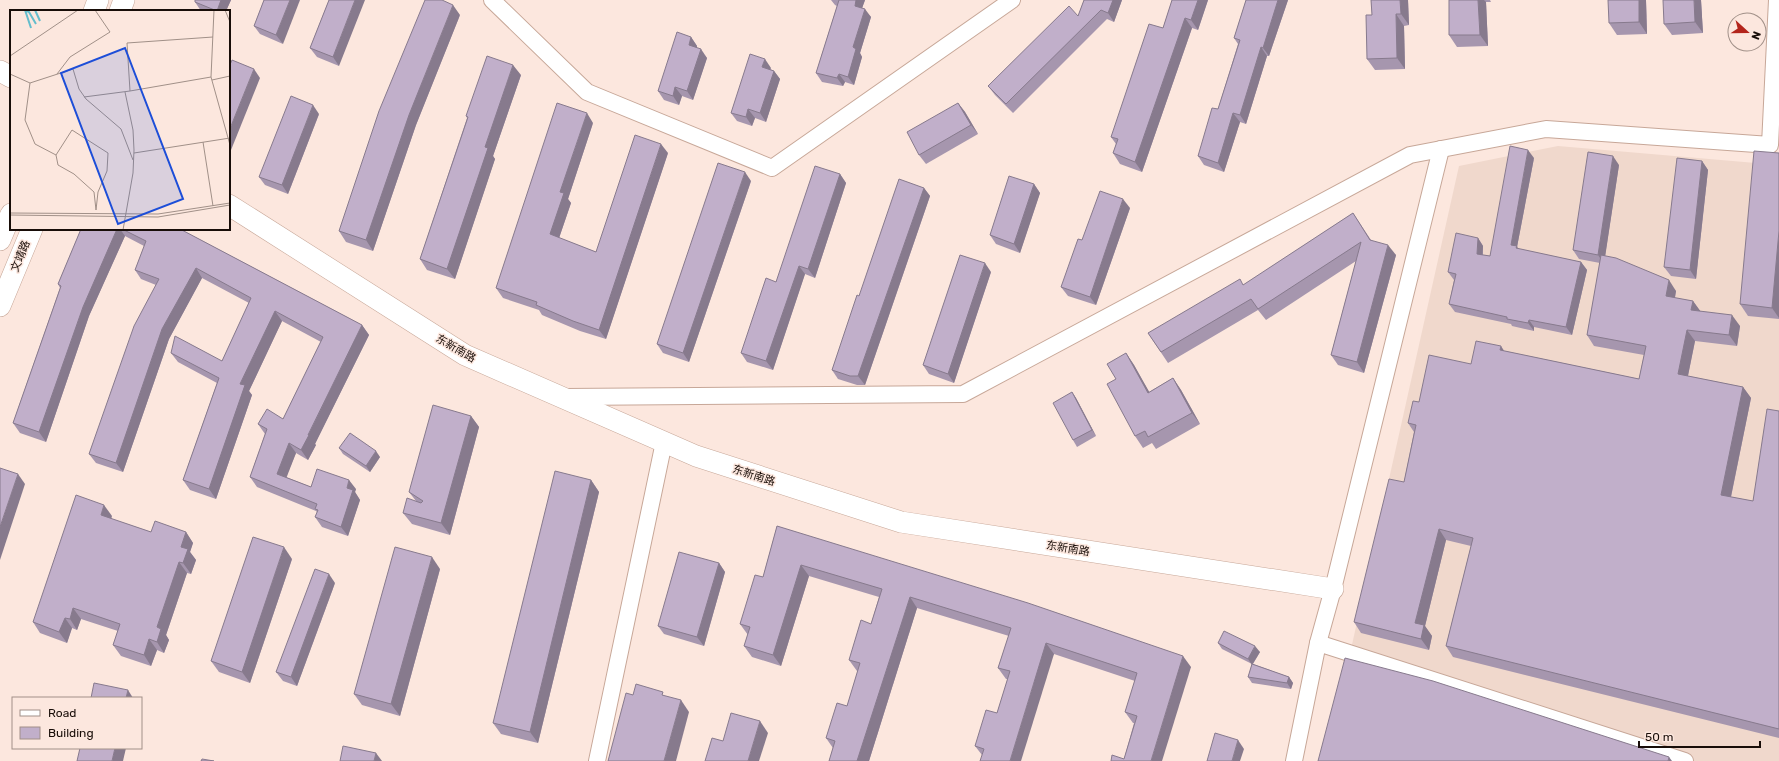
<svg xmlns="http://www.w3.org/2000/svg" width="1779" height="761" viewBox="0 0 1779 761" font-family="Rubik,'Noto Sans SC',sans-serif">
<style>
.built{fill:#f0d8cc}
.lines{fill:none;stroke-linecap:round;stroke-linejoin:round}
.minor-casing{stroke:#c7a798;stroke-width:18}
.major-casing{stroke:#c7a798;stroke-width:22}
.minor{stroke:#fff;stroke-width:16}
.major{stroke:#fff;stroke-width:21}
.wall{fill:#a696ae}
.shaded-wall{fill:#877a8d}
.building{fill:#c1afca;stroke:#877a8d}
.labels{text-anchor:middle;stroke-width:3;stroke-linejoin:round;paint-order:stroke}
.street-label{font-size:11px;fill:#180d08;stroke:#fce7de}
.inset-river{fill:none;stroke:#63bdcc;stroke-width:2}
.inset-road{fill:none;stroke:#a19088;stroke-width:1}
.view{fill:#1d4ed8;fill-opacity:0.15;stroke:#1d4ed8;stroke-width:2}
.inset-edge{fill:none;stroke:#180d08;stroke-width:2}
</style>
<rect width="100%" height="100%" fill="#fce7de"/>
<path class="built" d="M1558 146 1779 165V761H1326L1459 166Z"/>
<g class="lines">
<g class="minor-casing">
<g id="minor">
<path d="M492 0 587 92 772 168 1012 0"/>
<path d="M565 397 963 394 1410 155 1546 129 1770 145 1777 0"/>
<path d="M1318 643 1333 589 1441 149"/>
<path d="M597 761 664 442"/>
<path d="M1294 761 1318 643 1685 761"/>
</g>
</g>
<g class="major-casing">
<g id="major">
<path d="M94 11 98 0"/>
<path d="M120 11 124 0"/>
<path d="M0 71 11 77"/>
<path d="M229 205 465 355 696 456 901 522 1333 589"/>
<path d="M0 240 11 214"/>
<path d="M0 306 32 229"/>
</g>
</g>
<use href="#minor" class="minor"/>
<use href="#major" class="major"/>
</g>
<g class="wall">
<path d="M195 0H231L226 11H201L195 2Z"/>
<path d="M264 0 283 44 260 34 254 26Z"/>
<path d="M329 0 339 66 317 57 310 48Z"/>
<path d="M831 0H865L862 8 871 17 860 53 862 57 854 85 845 82 843 86 822 82 816 73 837 6 835 5Z"/>
<path d="M1084 0H1122L1114 22 1107 19 1013 113 995 95 988 86 1078 16Z"/>
<path d="M1172 0H1208L1198 30 1192 28 1142 172 1120 164 1113 153 1116 144 1111 137 1163 28Z"/>
<path d="M1246 0H1288L1269 56H1267L1246 124 1240 122 1224 172 1204 165 1198 156 1218 109 1238 44 1234 38Z"/>
<path d="M1371 0H1408L1409 25 1404 26 1405 69 1375 70 1367 59 1372 15Z"/>
<path d="M1449 0H1490L1491 2H1486L1488 46 1457 47 1449 35Z"/>
<path d="M1646 0 1647 34 1617 35 1609 23Z"/>
<path d="M1701 0 1703 33 1672 35 1664 24Z"/>
<path d="M460 15 416 125 373 251 346 242 339 231Z"/>
<path d="M691 37 697 46V48L707 58 693 100 682 96 679 105 664 100 658 91Z"/>
<path d="M771 68 770 69 774 71 780 79 766 122 755 118 752 126 737 121 731 113Z"/>
<path d="M521 75 493 156 495 159 455 279 427 270 420 259 467 118 466 116Z"/>
<path d="M958 103 965 112 978 134 926 164 919 155Z"/>
<path d="M319 114 288 194 265 185 259 177Z"/>
<path d="M593 123 568 199 571 203 559 238 596 252 668 153 606 339 580 331 542 315 539 310 503 298 496 288Z"/>
<path d="M1779 153V319L1748 316 1740 304Z"/>
<path d="M1534 158 1517 247 1519 249 1581 262 1587 270 1572 335 1534 327V331L1512 326 1511 324 1455 312 1449 304 1454 280 1448 272 1478 238 1483 246V255L1490 256Z"/>
<path d="M1702 161 1708 170 1696 279 1671 276 1664 267Z"/>
<path d="M1619 165 1605 256 1676 291 1675 298 1693 301 1700 311 1740 326 1737 346 1695 341 1688 376 1743 387 1751 398 1731 497 1753 501 1779 411V738L1453 657 1446 646 1471 546 1446 540 1425 626 1432 636 1429 650 1361 633 1354 622 1404 482 1414 432 1408 423 1419 402 1471 364 1505 351 1639 379 1644 355 1594 346 1587 335 1600 263 1579 259 1573 250Z"/>
<path d="M840 174 846 183 815 278 805 274 773 370 747 362 741 353 776 282Z"/>
<path d="M751 181 689 362 663 353 657 344Z"/>
<path d="M1034 184 1040 193 1020 253 996 244 990 235Z"/>
<path d="M924 188 930 196 865 385H857L838 379 832 370 859 296Z"/>
<path d="M1130 208 1096 305 1068 296 1061 287 1082 240Z"/>
<path d="M1353 213 1371 240 1396 255 1364 373 1338 365 1331 355 1356 261 1266 320 1258 310 1168 363 1148 333 1244 285Z"/>
<path d="M81 229H180L362 325 369 335 315 444 316 445 308 460 296 453 286 477 311 487 356 489 355 492 360 500 348 536 322 527 315 517 317 512 316 511 257 487 250 477 265 434 258 424 283 419 321 342 282 321 249 391 252 395 216 499 190 490 183 480 217 383 178 362 171 353 222 361 249 303 202 278 169 339 123 472 96 463 89 454 156 285 141 279 135 270 144 246 125 236 89 316 46 442 20 433 13 423 60 288 58 284Z"/>
<path d="M991 272 954 383 929 374 923 365Z"/>
<path d="M1126 353 1134 365 1149 392 1173 378 1181 390 1200 424 1156 449 1152 443 1143 448 1135 436 1116 379Z"/>
<path d="M1072 392 1076 398 1096 436 1077 447 1073 440Z"/>
<path d="M471 416 479 427 450 535 412 524 403 513 416 501 409 492Z"/>
<path d="M339 448 380 457 370 472 343 454Z"/>
<path d="M591 480 599 492 538 743 501 734 493 723Z"/>
<path d="M112 516 111 519 151 532H186L193 543 190 552 196 560 191 574 187 573 166 635 169 640 164 653 157 650 151 666 121 656 113 645 118 631 81 619 77 630 72 628 67 643 40 633 33 622Z"/>
<path d="M777 526 1191 667 1124 759 1134 723H1133L1125 712 1135 681 1054 654 982 755 975 746 997 713 1008 679H1006L998 668 1009 636 917 608 869 761H829L833 748 826 738 847 706 858 671H857L849 660 871 624 879 597 809 576 781 666 752 657 744 646 748 635 740 624 763 577Z"/>
<path d="M292 559 250 683 219 672 211 661Z"/>
<path d="M719 563 725 572 704 646 664 634 658 626Z"/>
<path d="M440 569 400 716 362 705 354 694Z"/>
<path d="M335 583 297 686 283 681 276 672Z"/>
<path d="M1218 643 1260 652 1253 664 1289 677 1293 683 1291 689 1252 683 1248 677 1252 664 1222 649Z"/>
</g>
<g class="shaded-wall">
<path d="M221 0H231L226 11H217Z"/>
<path d="M290 0H300L283 44 276 35Z"/>
<path d="M355 0H365L339 66 333 57Z"/>
<path d="M856 0H865L860 14 855 6Z"/>
<path d="M1113 0H1122L1114 22 1108 13Z"/>
<path d="M1198 0H1208L1198 30 1191 20Z"/>
<path d="M1278 0H1288L1269 56 1263 48Z"/>
<path d="M1400 0H1408L1409 25 1401 14Z"/>
<path d="M1478 0H1484L1486 2 1488 46 1480 35Z"/>
<path d="M1639 0H1646L1647 34 1639 22Z"/>
<path d="M1694 0H1701L1703 33 1695 22Z"/>
<path d="M453 5 460 15 416 125 373 251 366 240 409 115Z"/>
<path d="M865 9 871 17 860 53 862 57 854 85 848 77 853 47Z"/>
<path d="M1396 14 1404 26 1405 69 1397 58Z"/>
<path d="M1185 18 1192 28 1142 172 1135 162Z"/>
<path d="M691 37 697 46 695 54 689 45Z"/>
<path d="M1261 47 1267 56 1246 124 1240 115Z"/>
<path d="M701 49 707 58 693 100 687 91Z"/>
<path d="M765 59 771 68 768 75 762 67Z"/>
<path d="M513 65 521 75 493 156 495 159 455 279 447 269 485 147Z"/>
<path d="M254 69 260 78 229 155V131Z"/>
<path d="M774 71 780 79 766 122 760 113Z"/>
<path d="M839 74 845 82 843 86 837 78Z"/>
<path d="M675 87 682 96 679 105 673 96Z"/>
<path d="M958 103 965 112 978 134 971 125Z"/>
<path d="M313 105 319 114 288 194 282 185Z"/>
<path d="M748 109 755 118 752 126 746 117Z"/>
<path d="M587 113 593 123 568 199 571 203 557 244 550 234 560 192Z"/>
<path d="M1233 113 1240 122 1224 172 1218 163Z"/>
<path d="M661 144 668 153 606 339 599 330Z"/>
<path d="M1528 150 1534 158 1517 247 1522 254 1511 245Z"/>
<path d="M1613 156 1619 165 1604 264 1598 255Z"/>
<path d="M1702 161 1708 170 1696 279 1690 270Z"/>
<path d="M745 172 751 181 689 362 683 353Z"/>
<path d="M840 174 846 183 815 278 808 269Z"/>
<path d="M1034 184 1040 193 1020 253 1014 244Z"/>
<path d="M924 188 930 196 865 385 858 376Z"/>
<path d="M1123 199 1130 208 1096 305 1090 297Z"/>
<path d="M117 229H120L125 236 89 316 46 442 39 432 83 307Z"/>
<path d="M1779 231V318L1772 308Z"/>
<path d="M1478 238 1483 246 1482 262 1477 254Z"/>
<path d="M1388 245 1396 255 1364 373 1357 362Z"/>
<path d="M1581 262 1587 270 1572 335 1566 327Z"/>
<path d="M985 263 991 272 954 383 948 374Z"/>
<path d="M799 266 805 274 773 370 766 361Z"/>
<path d="M196 268 202 278 169 339 123 472 116 463 162 329Z"/>
<path d="M1669 280 1676 291 1673 307 1666 296Z"/>
<path d="M1693 301 1701 312 1691 310Z"/>
<path d="M275 311 282 321 249 391 252 395 216 499 209 489 240 384Z"/>
<path d="M1732 315 1740 326 1737 346 1729 335Z"/>
<path d="M1529 320 1534 327V331L1528 323Z"/>
<path d="M362 325 369 335 315 444 316 445 308 460 301 450Z"/>
<path d="M1687 330 1695 341 1686 385 1678 374Z"/>
<path d="M1501 346 1508 357 1500 350Z"/>
<path d="M1126 353 1134 365 1156 404 1148 393Z"/>
<path d="M1173 378 1181 390 1200 424 1192 413Z"/>
<path d="M1743 387 1751 398 1729 506 1721 495Z"/>
<path d="M1072 392 1076 398 1096 436 1092 430Z"/>
<path d="M471 416 479 427 450 535 441 523Z"/>
<path d="M289 443 296 453 284 484 277 474Z"/>
<path d="M376 451 380 457 370 472 366 466Z"/>
<path d="M18 474 25 484 0 560V527Z"/>
<path d="M349 480 356 489 355 492 360 500 348 536 341 527 347 488Z"/>
<path d="M591 480 599 492 538 743 530 732Z"/>
<path d="M104 505 112 516 108 526 101 515Z"/>
<path d="M1439 529 1446 540 1425 626 1432 636 1429 650 1421 639 1415 623Z"/>
<path d="M186 532 193 543 190 552 196 560 191 574 183 563 181 547Z"/>
<path d="M284 547 292 559 250 683 242 672Z"/>
<path d="M432 557 440 569 400 716 391 704Z"/>
<path d="M179 562 187 573 166 635 169 640 164 653 157 642V627Z"/>
<path d="M719 563 725 572 704 646 697 637Z"/>
<path d="M801 565 809 576 781 666 773 655Z"/>
<path d="M329 574 335 583 297 686 291 677Z"/>
<path d="M910 597 917 608 869 761H857Z"/>
<path d="M73 608 81 619 77 630 70 619Z"/>
<path d="M65 618 72 628 67 643 59 632Z"/>
<path d="M149 639 157 650 151 666 144 655Z"/>
<path d="M1046 643 1054 654 1021 761H1010Z"/>
<path d="M1255 646 1260 652 1252 665 1248 659Z"/>
<path d="M1183 656 1191 667 1162 761H1151Z"/>
<path d="M1289 677 1293 683 1291 689 1287 683Z"/>
<path d="M128 690 133 698H126Z"/>
<path d="M681 700 689 712 676 761H664Z"/>
<path d="M760 721 768 733 759 761H748Z"/>
<path d="M1238 740 1244 749 1240 761H1232Z"/>
<path d="M115 748H126L123 761H112Z"/>
<path d="M376 753 382 761H374Z"/>
<path d="M1669 757 1672 761H1668Z"/>
</g>
<g class="building">
<path d="M195 0H221L217 11 195 2Z"/>
<path d="M264 0H290L276 35 254 26Z"/>
<path d="M329 0H355L333 57 310 48Z"/>
<path d="M425 0H442L453 5 409 115 366 240 339 231 379 111Z"/>
<path d="M839 0H856L855 6 865 9 853 47 856 49 848 77 839 74 837 78 816 73Z"/>
<path d="M1084 0H1113L1108 13 1101 10 1006 104 988 86 1069 6 1078 16Z"/>
<path d="M1172 0H1198L1191 20 1185 18 1135 162 1113 153 1118 139 1111 137 1149 24 1163 28Z"/>
<path d="M1246 0H1278L1263 48 1261 47 1240 115 1233 113 1218 163 1198 156 1212 108 1218 109 1240 40 1234 38Z"/>
<path d="M1371 0H1400L1401 14H1396L1397 58 1367 59 1366 15H1372Z"/>
<path d="M1449 0H1478L1480 35H1449Z"/>
<path d="M1608 0H1639V22L1609 23Z"/>
<path d="M1663 0H1694L1695 22 1664 24Z"/>
<path d="M677 32 691 37 689 45 701 49 687 91 675 87 673 96 658 91Z"/>
<path d="M750 54 765 59 762 67 774 71 760 113 748 109 746 117 731 113Z"/>
<path d="M487 56 513 65 485 147 488 148 447 269 420 259 468 117 466 116Z"/>
<path d="M232 60 254 69 229 131V67Z"/>
<path d="M291 96 313 105 282 185 259 177Z"/>
<path d="M557 103 587 113 560 192 564 193 550 234 596 252 635 135 661 144 599 330 573 321 536 305 537 302 496 288Z"/>
<path d="M958 103 971 125 919 155 907 132Z"/>
<path d="M1510 146 1528 150 1511 245 1517 246 1516 248 1581 262 1566 327 1529 320 1528 323 1507 319V317L1449 304 1456 274 1448 272 1456 233 1478 238 1477 254 1490 256Z"/>
<path d="M1754 151 1779 153V231L1772 308 1740 304Z"/>
<path d="M1588 152 1613 156 1598 255 1573 250Z"/>
<path d="M1677 158 1702 161 1690 270 1664 267Z"/>
<path d="M718 163 745 172 683 353 657 344Z"/>
<path d="M815 166 840 174 808 269 799 266 766 361 741 353 766 278 776 282Z"/>
<path d="M1009 176 1034 184 1014 244 990 235Z"/>
<path d="M899 179 924 188 858 376H850L832 370 857 295 859 296Z"/>
<path d="M1100 191 1123 199 1090 297 1061 287 1078 239 1082 240Z"/>
<path d="M1353 213 1370 240 1388 245 1357 362 1331 355 1361 242 1258 309 1251 299 1161 352 1148 333 1240 279 1243 285Z"/>
<path d="M81 229H117L83 307 39 432 13 423 61 286 58 284Z"/>
<path d="M122 229H180L362 325 308 435H309L301 450 289 443 277 474 311 487 317 469 349 480 347 488 353 490 341 527 315 517 318 510 315 509 317 504 250 477 267 429 258 424 267 409 283 419 323 337 275 311 240 384 245 385 209 489 183 480 219 378 171 353 175 336 222 361 251 298 196 268 162 329 116 463 89 454 134 326 159 279 135 270 146 241Z"/>
<path d="M960 255 985 263 948 374 923 365Z"/>
<path d="M1601 255 1616 258 1669 280 1666 296 1693 301 1691 310 1732 315 1729 335 1687 330 1678 374 1743 387 1721 495 1753 501 1767 409 1779 411V729L1446 646 1473 538 1439 529 1415 623 1424 625 1421 639 1354 622 1389 479 1404 482 1416 425 1408 423 1413 401 1419 402 1429 355 1471 364 1476 341 1501 346 1500 350 1639 379 1646 346 1587 335Z"/>
<path d="M1126 353 1148 393 1173 378 1192 413 1148 437 1145 431 1135 436 1107 384 1116 379 1107 364Z"/>
<path d="M1072 392 1092 430 1073 440 1053 403Z"/>
<path d="M433 405 471 416 441 523 403 513 407 498 421 503 423 501 409 492Z"/>
<path d="M350 433 376 451 366 466 339 448Z"/>
<path d="M0 468 18 474 0 527Z"/>
<path d="M555 471 591 480 530 732 493 723Z"/>
<path d="M76 495 104 505 101 515 151 532 155 521 186 532 181 547 188 549 183 563 179 562 157 627 161 629 157 642 149 639 144 655 113 645 120 624 73 608 70 619 65 618 59 632 33 622Z"/>
<path d="M777 526 1028 603 1183 656 1151 761H1111L1112 755 1124 759 1137 716 1125 712 1137 673 1046 643 1010 761H980L984 749 975 746 986 710 997 713 1010 671 998 668 1011 628 910 597 857 761H829L835 741 826 738 837 703 847 706 860 663 849 660 861 620 871 624 882 589 801 565 773 655 744 646 750 627 740 624 755 575 763 577Z"/>
<path d="M253 537 284 547 242 672 211 661Z"/>
<path d="M395 547 432 557 391 704 354 694Z"/>
<path d="M679 552 719 563 697 637 658 626Z"/>
<path d="M315 569 329 574 291 677 276 672Z"/>
<path d="M1224 631 1255 646 1248 659 1218 643Z"/>
<path d="M1345 658 1433 681 1669 757 1668 761H1318Z"/>
<path d="M1252 664 1289 677 1287 683 1248 677Z"/>
<path d="M94 683 128 690 126 698H91Z"/>
<path d="M636 684 663 692 662 695 681 700 664 761H608L626 693 633 695Z"/>
<path d="M731 713 760 721 748 761H705L712 738 723 741Z"/>
<path d="M1215 733 1238 740 1232 761H1207Z"/>
<path d="M343 746 376 753 374 761H340Z"/>
<path d="M80 748H115L112 761H77Z"/>
<path d="M202 759 214 761H201Z"/>
</g>
<g class="labels">
<g class="street-label">
<text transform="translate(20 256) rotate(-68)" y="4">文靖路</text>
<text transform="translate(456 348) rotate(30)" y="4">东新南路</text>
<text transform="translate(754 475) rotate(18)" y="4">东新南路</text>
<text transform="translate(1068 548) rotate(9)" y="4">东新南路</text>
</g>
</g>
<g transform="translate(10 10)">
<rect width="220" height="220" fill="#fce7de"/>
<path class="inset-river" d="M15 0 21 18M15 0 19 2 26 14M25 0 30 11"/>
<path class="inset-road" d="M204 0 201 67 220 135M215 0 220 12M0 46 68 0M0 64 20 73 63 59 69 79 76 89 111 119 123 150M47 64 60 47 100 22 85 0M201 67 120 81 117 33 203 27M202 70 220 66M20 73 15 110 25 134 46 145 48 155 64 164 84 182 86 200 88 182 97 161 98 143 62 120 46 145M74 87 120 81M193 132 203 196M124 143 220 128M0 203 148 204 220 193M0 205 148 207 220 195M113 220 123 163 124 140 123 120 115 82"/>
<path class="view" d="M115 38 173 189 108 214 51 63Z"/>
<rect width="220" height="220" class="inset-edge"/>
</g>
<rect x="12" y="697" width="130" height="52" fill="#fce7de" stroke="#a19088"/>
<rect x="20" y="710" width="20" height="6" fill="#ffffff" stroke="#a19088"/>
<text x="48" y="717" font-size="12" fill="#180d08">Road</text>
<rect x="20" y="727" width="20" height="12" fill="#c1afca" stroke="#a19088"/>
<text x="48" y="737" font-size="12" fill="#180d08">Building</text>
<g transform="translate(1747 32) rotate(111)"><circle r="19" fill="#fce7de" stroke="#a19088"/>
<path d="M0-3L7 15L0 10L-7 15Z" fill="#b3241b"/>
<text y="-6" font-size="11" font-weight="bold" text-anchor="middle" fill="#180d08">N</text>
</g>
<path d="M1639 741v6h121v-6" fill="none" stroke="#180d08" stroke-width="2"/>
<text x="1645" y="741" font-size="12" fill="#180d08" stroke="#fce7de" stroke-width="3" paint-order="stroke">50 m</text>
</svg>
